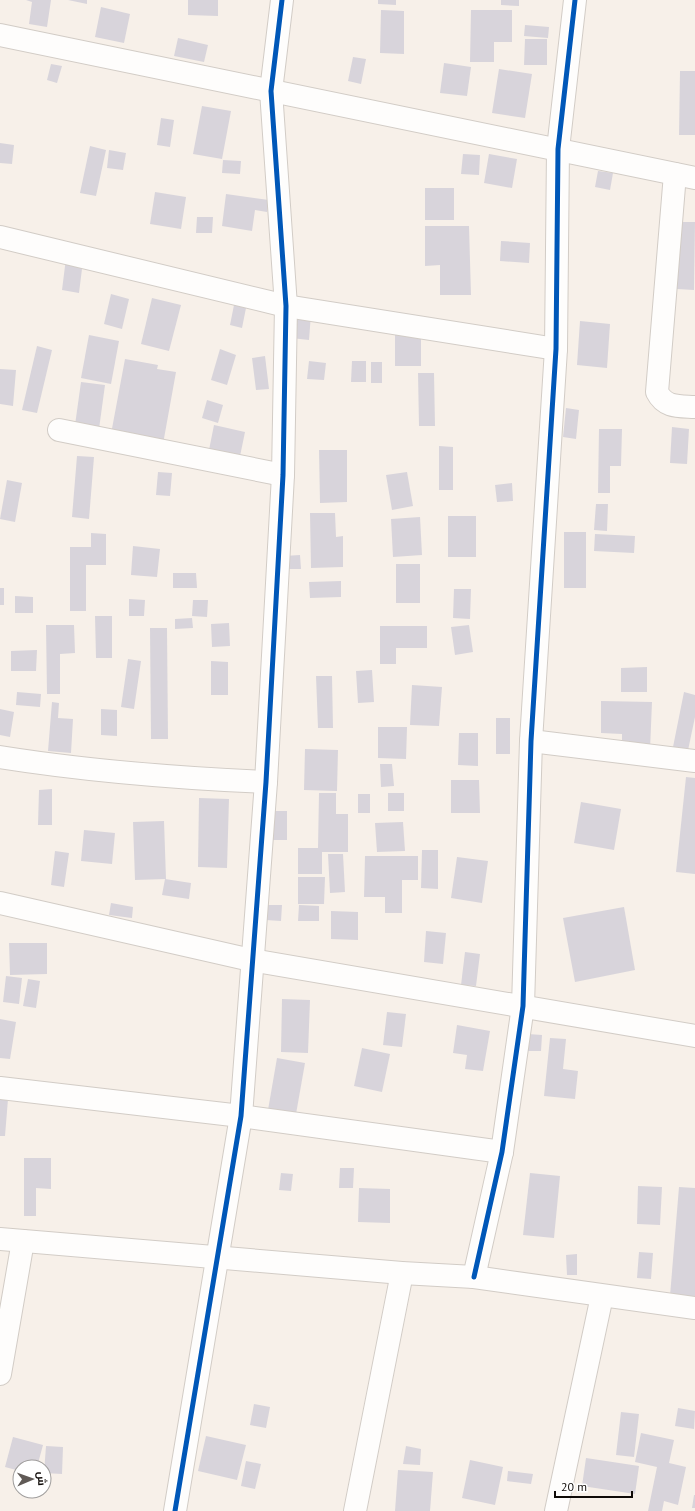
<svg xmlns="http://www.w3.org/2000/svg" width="695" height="1511" viewBox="0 0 695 1511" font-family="'PT Sans',Cairo,sans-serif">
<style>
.building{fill:#d8d4db}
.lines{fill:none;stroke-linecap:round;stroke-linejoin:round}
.street-casing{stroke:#d2ccc6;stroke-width:24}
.street{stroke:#fefdfc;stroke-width:22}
.cycleway-casing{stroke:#fff;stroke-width:8}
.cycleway{stroke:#0057b8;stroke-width:5}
</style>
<rect width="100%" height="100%" fill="#f7f0e9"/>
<g class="building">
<path d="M26 0H51L47 27 29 24 32 2Z"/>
<path d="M68 0H87V4Z"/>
<path d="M188 0H218V16L188 15Z"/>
<path d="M378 0H396V5L378 4Z"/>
<path d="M501 0H519V6L501 5Z"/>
<path d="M101 7 130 14 124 43 95 37Z"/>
<path d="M381 10 404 11V54L380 53Z"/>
<path d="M471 10H512V42H494V62H470Z"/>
<path d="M525 25 549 27 548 38 524 36Z"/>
<path d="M178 38 208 45 204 62 174 56Z"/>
<path d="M525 39H547V65H524Z"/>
<path d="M353 57 366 59 361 84 348 81Z"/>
<path d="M444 63 471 67 467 96 440 93Z"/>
<path d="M51 64 62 66 57 83 47 80Z"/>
<path d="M499 69 532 74 525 118 492 113Z"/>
<path d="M680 71H695V135H679Z"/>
<path d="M202 106 231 111 222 159 193 154Z"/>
<path d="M161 118 174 120 170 147 157 145Z"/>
<path d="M0 143 14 145 12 164 0 163Z"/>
<path d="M90 146 106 150 96 196 80 193Z"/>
<path d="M109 150 126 153 123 170 107 168Z"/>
<path d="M463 154 480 155 479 175 461 174Z"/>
<path d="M489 154 517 159 512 188 484 183Z"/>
<path d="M223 160 241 161 240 174 222 173Z"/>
<path d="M598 171 613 173 610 190 595 187Z"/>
<rect x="425" y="188" width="29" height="32"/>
<path d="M155 192 186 197 181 229 150 224Z"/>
<path d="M226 194 269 200 267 212 255 210 252 231 222 226Z"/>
<path d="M197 217H213L212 233H196Z"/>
<path d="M679 222H695L694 290 677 289Z"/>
<path d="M425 226H469L471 295H440V265L425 266Z"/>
<path d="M501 241 530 243 529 263 500 261Z"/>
<path d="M66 258 83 261 79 293 62 290Z"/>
<path d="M111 294 129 299 122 329 104 324Z"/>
<path d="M152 298 181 305 169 351 141 344Z"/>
<path d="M234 305 246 308 242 328 230 325Z"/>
<path d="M294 312 311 314 309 340 291 338Z"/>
<path d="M580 321 610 324 607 368 577 365Z"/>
<rect x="395" y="334" width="26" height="32"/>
<path d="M89 335 119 341 111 384 81 378Z"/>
<path d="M37 346 52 350 37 413 22 410Z"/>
<path d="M220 349 236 355 227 385 211 380Z"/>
<path d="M265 356 269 389 256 390 252 358Z"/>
<path d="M125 359 158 365 157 369 176 372 163 444 111 434Z"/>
<path d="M309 361 326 363 324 380 307 379Z"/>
<path d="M352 361H366V382H351Z"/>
<rect x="371" y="362" width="11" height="21"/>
<path d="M0 369 16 370 13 406 0 404Z"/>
<path d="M418 373H434L435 426H419Z"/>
<path d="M81 382 105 385 99 429 75 425Z"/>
<path d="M207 400 223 405 218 423 202 418Z"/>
<path d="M566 408 579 410 576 439 563 437Z"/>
<path d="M214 425 245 432 239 461 208 455Z"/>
<path d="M672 427 689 429 687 464 670 463Z"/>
<path d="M599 429H622L621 466H610V493H598Z"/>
<path d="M439 446 453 447V490H439Z"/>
<path d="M319 450H347V502L320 503Z"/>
<path d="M77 456 94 457 89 519 72 517Z"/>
<path d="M158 472 172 473 170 496 156 495Z"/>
<path d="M407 472 413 506 392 510 386 475Z"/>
<path d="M7 480 22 483 15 522 0 519Z"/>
<path d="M512 483 513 501 497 502 495 485Z"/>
<path d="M596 504H608L607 531 594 530Z"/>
<path d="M310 513H335L336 537 343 536V567L311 568Z"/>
<rect x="448" y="516" width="28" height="41"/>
<path d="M420 517 422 555 393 557 391 519Z"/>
<rect x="564" y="532" width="22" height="56"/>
<path d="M91 533 106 534V565H86V611H70V547H91Z"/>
<path d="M595 534 635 536 634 553 594 551Z"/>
<path d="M133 546 160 549 157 577 131 575Z"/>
<path d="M300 555 301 569H284V556Z"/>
<rect x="396" y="564" width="24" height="39"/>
<path d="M173 573H196L197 588H173Z"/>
<path d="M341 581V597L310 598 309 582Z"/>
<rect x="0" y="588" width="4" height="17"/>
<path d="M454 589H471L470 619 453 618Z"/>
<path d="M15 596 33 597V613H15Z"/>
<path d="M129 599 145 600 144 616H129Z"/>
<path d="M193 600H208L207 617 192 616Z"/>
<path d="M95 616H112V658H96Z"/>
<path d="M192 618 193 628 175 629V619Z"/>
<path d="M229 623 230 646 212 647 211 624Z"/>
<path d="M46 625H74L75 653 60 654V694H47Z"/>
<path d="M469 625 473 652 455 655 451 627Z"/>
<path d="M380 626H427V648H396V664H380Z"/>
<path d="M150 628H167L168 739H151Z"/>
<path d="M37 650 36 671H11V651Z"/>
<path d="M128 659 141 661 134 709 121 707Z"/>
<path d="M211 661 228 662V695H211Z"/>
<path d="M647 667V692H621V668Z"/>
<path d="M372 670 374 702 358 703 356 671Z"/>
<path d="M316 676H332L333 728H318Z"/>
<path d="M412 685 442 687 439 726 410 725Z"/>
<path d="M17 692 41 694 40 707 16 705Z"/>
<path d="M684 692 695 695V717L687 755 672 752Z"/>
<path d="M601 701 652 702 650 750H622V734L601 733Z"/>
<path d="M52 702 59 703 58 718 73 719 71 753 48 751Z"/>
<path d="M0 709 14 712 10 737 0 735Z"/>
<path d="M101 709 117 710V736L101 735Z"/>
<rect x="496" y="718" width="14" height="36"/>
<path d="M378 727H407L406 759 378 758Z"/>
<path d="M459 733H478V766L458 765Z"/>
<path d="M305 749 338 750 337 791 304 790Z"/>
<path d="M380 764H392L394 786 381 787Z"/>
<path d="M686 777 695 778V874L676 872Z"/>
<path d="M451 780H479L480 813H451Z"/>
<path d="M52 789V825H38L39 790Z"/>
<path d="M319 793H336V814H348V852H322V874H298V848H318Z"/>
<rect x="388" y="793" width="16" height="18"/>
<rect x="358" y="794" width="12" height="19"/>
<path d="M199 798 229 799 227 868 198 867Z"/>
<path d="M581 802 621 809 614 850 574 843Z"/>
<rect x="271" y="811" width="16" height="29"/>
<path d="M164 821 166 879 135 880 133 822Z"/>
<path d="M403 822 405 851 377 852 375 823Z"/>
<path d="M84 830 115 833 112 864 81 861Z"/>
<path d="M422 850H438V889L421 888Z"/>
<path d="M55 851 69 853 64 887 51 885Z"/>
<path d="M328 854H343L345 892 330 893Z"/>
<path d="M365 856H418V880H402V913H385V897H364Z"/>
<path d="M457 857 488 861 482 903 451 898Z"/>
<path d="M298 877H325L324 904H298Z"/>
<path d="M165 879 191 883 189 899 162 895Z"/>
<path d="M111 903 133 907 132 918 109 915Z"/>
<path d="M266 905H282L281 921 266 920Z"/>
<path d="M299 905 319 906V921H298Z"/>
<path d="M624 907 635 970 575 982 563 918Z"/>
<path d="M331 911 358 912V940L331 939Z"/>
<path d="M426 931 446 933 443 964 424 962Z"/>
<path d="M9 943H47V974L10 975Z"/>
<path d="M465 952 480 954 476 986 461 985Z"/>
<path d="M6 976 22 978 19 1004 3 1002Z"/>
<path d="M28 979 40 981 36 1008 23 1006Z"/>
<path d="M282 999 310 1000 308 1053 281 1052Z"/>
<path d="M387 1012 406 1014 402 1047 383 1045Z"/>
<path d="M0 1019 16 1022 10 1059 0 1058Z"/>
<path d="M457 1025 490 1031 483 1071 465 1069 467 1055 453 1053Z"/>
<path d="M528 1034 542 1035 541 1051H527Z"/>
<path d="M550 1038 566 1039 563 1069 578 1071 575 1099 544 1096Z"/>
<path d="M362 1048 390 1054 382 1092 354 1086Z"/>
<path d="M277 1058 305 1063 296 1114 268 1110Z"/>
<path d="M0 1098 8 1099 5 1136H0Z"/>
<path d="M24 1158H51V1189L36 1188V1216H24Z"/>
<path d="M340 1168H354L353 1188H339Z"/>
<path d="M281 1173 293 1174 291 1191 279 1190Z"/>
<path d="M530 1173 560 1176 554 1238 523 1235Z"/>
<path d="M638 1186 662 1187 660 1225 637 1224Z"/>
<path d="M679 1187 695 1188V1298L670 1296Z"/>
<path d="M359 1188 390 1189V1223L358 1222Z"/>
<path d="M639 1252 653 1253 651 1279 637 1278Z"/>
<path d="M577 1254V1275H567L566 1255Z"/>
<path d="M254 1404 270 1407 266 1428 250 1425Z"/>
<path d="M678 1408 695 1411 694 1429 675 1426Z"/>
<path d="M621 1412 639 1414 634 1457 616 1455Z"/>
<path d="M641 1433 674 1440 669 1463 686 1467 678 1505 664 1501 662 1511H648L657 1467 635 1462Z"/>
<path d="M206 1436 246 1445 237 1480 198 1471Z"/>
<path d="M13 1437 43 1445 37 1467H20V1471L5 1467Z"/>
<path d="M46 1446 63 1447 62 1474 44 1473Z"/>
<path d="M406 1446 421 1449 420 1465 403 1464Z"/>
<path d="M586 1458 639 1466 635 1494 582 1486Z"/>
<path d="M470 1460 503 1467 495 1505 462 1498Z"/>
<path d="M246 1461 261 1464 255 1489 241 1486Z"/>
<path d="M398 1470 433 1472 430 1511H395Z"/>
<path d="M508 1471 533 1474 531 1484 507 1481Z"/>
<path d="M694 1495H695V1508H692Z"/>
</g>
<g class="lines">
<g class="street-casing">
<g id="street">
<path d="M0 35 695 178"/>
<path d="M675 174 657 392C665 408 679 406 695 407"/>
<path d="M0 237 286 306 556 349"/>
<path d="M59 430 283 475"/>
<path d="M531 741 695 761"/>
<path d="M0 757C88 771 177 778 266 782"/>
<path d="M0 903 251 960 695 1036"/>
<path d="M0 1088 241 1116 502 1152"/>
<path d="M0 1239 402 1273 474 1277 695 1308"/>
<path d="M474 1277 502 1152 523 1006 531 741 556 349 558 149 575 0"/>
<path d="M0 1374 23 1241"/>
<path d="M175 1511 241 1116 266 782 283 475 286 306 271 91 282 0"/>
<path d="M355 1511 402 1273"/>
<path d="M556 1511 602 1296"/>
</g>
</g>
<use href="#street" class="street"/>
<g class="cycleway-casing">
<g id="cycleway">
<path d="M474 1277 502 1152 523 1006 531 741 556 349 558 149 575 0"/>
<path d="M175 1511 241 1116 266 782 283 475 286 306 271 91 282 0"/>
</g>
</g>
<use href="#cycleway" class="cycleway"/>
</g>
<g transform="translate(32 1479) rotate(88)"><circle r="19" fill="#ffffff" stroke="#9f9d9c"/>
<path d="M0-3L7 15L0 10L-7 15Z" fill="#605a56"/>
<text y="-6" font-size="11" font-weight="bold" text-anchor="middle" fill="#0f0a07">ش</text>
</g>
<path d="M555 1491v6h77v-6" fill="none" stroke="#0f0a07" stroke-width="2"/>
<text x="561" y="1491" font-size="12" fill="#0f0a07" stroke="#ffffff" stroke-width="3" paint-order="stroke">20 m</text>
</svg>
